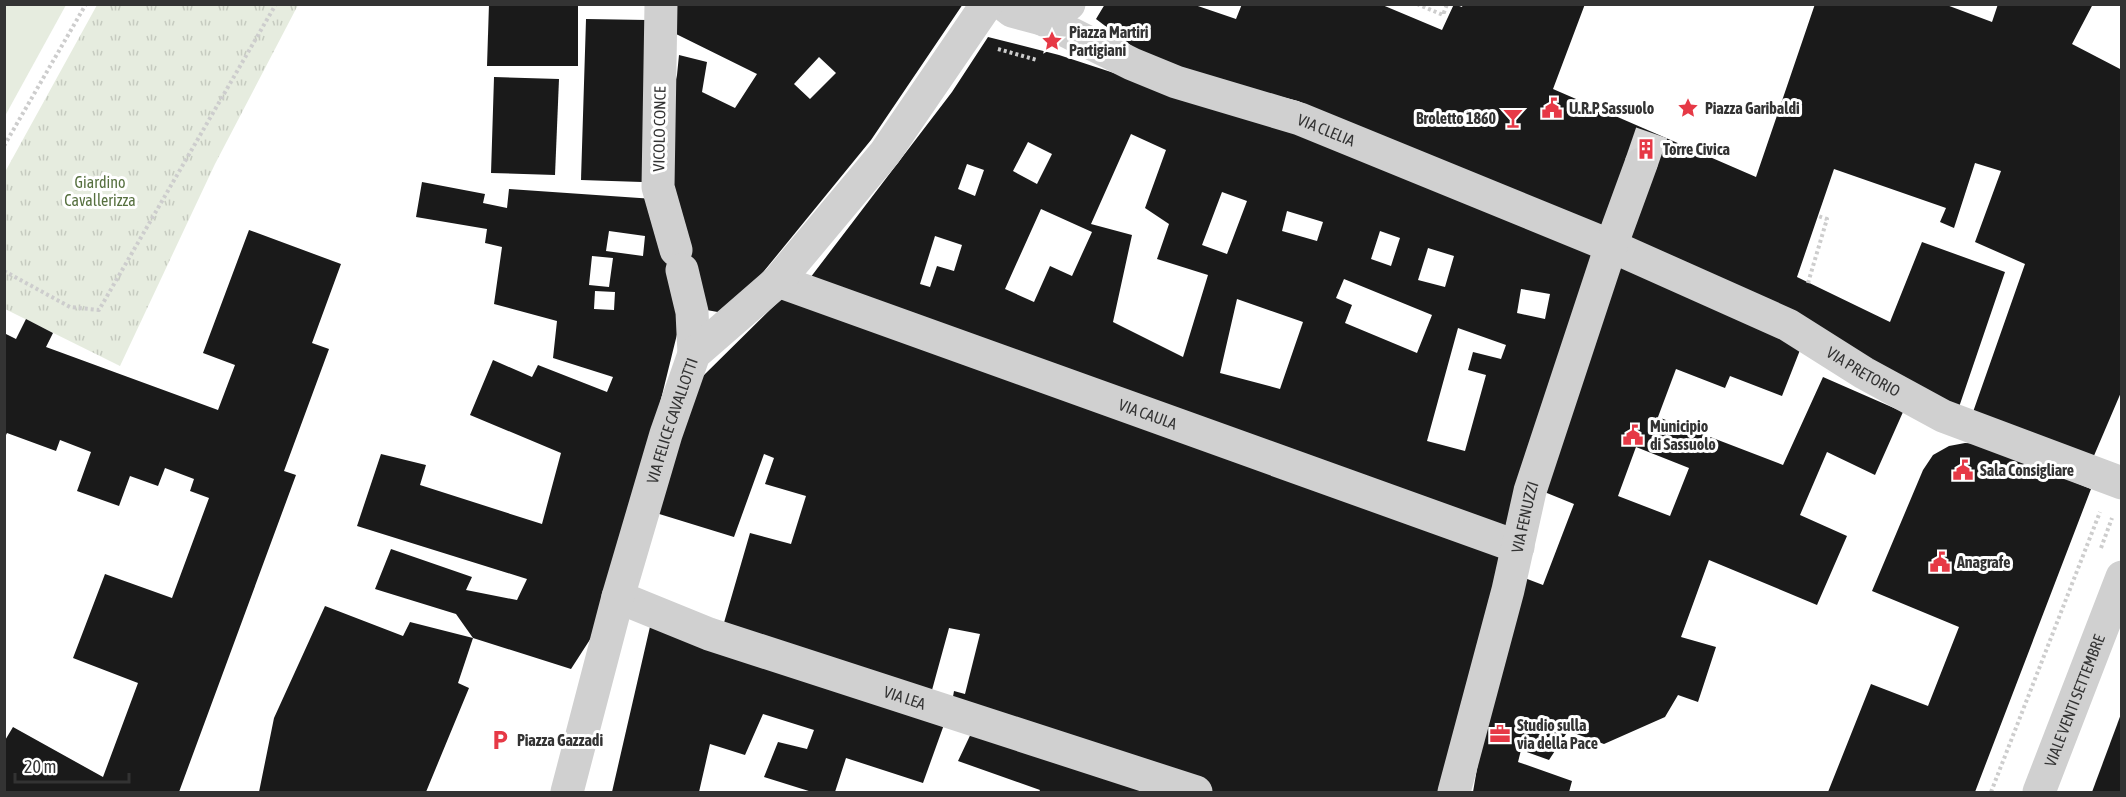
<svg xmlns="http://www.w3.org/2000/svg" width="2126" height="797" viewBox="0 0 2126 797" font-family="'Asap Condensed',sans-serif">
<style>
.grass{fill:#e6ecdf}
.park{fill:url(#park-tufts)}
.building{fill:#1a1a1a;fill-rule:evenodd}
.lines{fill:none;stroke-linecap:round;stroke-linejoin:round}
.minor-tunnel{stroke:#d6d6d6;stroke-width:33;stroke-dasharray:33 16;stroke-linecap:butt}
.path{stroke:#cdcdcd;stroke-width:4;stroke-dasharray:3 3;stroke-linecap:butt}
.minor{stroke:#d0d0d0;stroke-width:33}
.labels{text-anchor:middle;stroke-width:6;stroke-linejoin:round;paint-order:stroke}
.poi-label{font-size:16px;font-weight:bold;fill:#333;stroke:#fff;text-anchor:start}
.street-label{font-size:16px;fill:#333;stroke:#fff}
.park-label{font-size:16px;fill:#56703f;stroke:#fff}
</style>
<defs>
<pattern id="park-tufts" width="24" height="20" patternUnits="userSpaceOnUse" patternTransform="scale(1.5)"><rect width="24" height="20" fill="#e6ecdf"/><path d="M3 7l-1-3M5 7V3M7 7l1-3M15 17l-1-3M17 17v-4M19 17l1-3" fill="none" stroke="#c6cbc0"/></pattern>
</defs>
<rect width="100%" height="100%" fill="#fff"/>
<path class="grass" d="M5 4 66 5 5 116 4 5Z"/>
<path class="park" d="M97 5H298L215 164 120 366 5 309V172Z"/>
<g class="building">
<path d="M489 4H578V66H487Z"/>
<path d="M675 4H963L871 140 729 314 684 306 609 610 571 669 473 638 456 614 375 589 391 549 472 577 466 590 517 600 527 579 357 526 381 454 426 465 420 485 542 524 561 453 470 415 493 360 532 377 538 365 607 392 613 377 553 358 557 321 494 304 502 247 485 243 487 229 416 217 422 182 485 194 483 203 507 208 509 189 654 199 666 188 671 101 677 75 679 55 707 62 702 92 735 108 757 74 672 32ZM819 57 836 73 810 99 794 84ZM609 231 645 236 643 256 606 251ZM592 256 613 258 609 287 589 285ZM595 291 615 292 614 310 594 309Z"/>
<path d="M1105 4H1192L1236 19 1242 4H1380L1442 30 1454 4 1462 7 1463 4H1585L1553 89 1756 177 1815 4H1944L1992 22 1998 4H2093L2072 44 2122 70V390L2093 458 1973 412 2025 264 1975 242 2001 171 1975 163 1954 228 1940 222 1946 208 1834 169 1797 277 1890 322 1922 242 2005 272 1959 407 1602 228 1498 186 1298 101 1214 80 1141 53 1096 19Z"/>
<path d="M586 19 647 20 642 182 581 180Z"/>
<path d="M988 37 1059 55 1276 126 1598 247 1503 534 807 282 952 92ZM1131 134 1166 150 1145 208 1169 224 1157 259 1208 275 1183 357 1113 322 1132 235 1091 224ZM1028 142 1052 154 1037 184 1013 171ZM967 164 984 170 975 196 958 189ZM1222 192 1247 201 1227 254 1202 245ZM1041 209 1092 232 1072 276 1050 266 1034 302 1005 289ZM1287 211 1323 222 1317 241 1282 231ZM1380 231 1400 238 1391 266 1371 259ZM935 236 962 245 954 271 937 266 930 287 920 284ZM1428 248 1454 256 1445 287 1418 280ZM1344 279 1432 315 1417 353 1345 323 1352 305 1336 298ZM1521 289 1550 294 1545 319 1517 313ZM1237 299 1303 322 1280 389 1220 373ZM1458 328 1506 345 1501 359 1473 352 1468 370 1486 375 1465 451 1427 441Z"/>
<path d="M494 77 559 79 555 175 491 173Z"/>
<path d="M249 230 341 264 312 343 329 349 284 471 296 475 179 792H4V742L13 727 103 777 138 683 73 658 105 574 172 598 209 498 190 491 194 479 165 468 158 486 130 476 119 506 77 491 91 452 60 440 56 451 7 433 4 439V333L16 339 26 319 53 333 46 347 218 410 235 365 203 353Z"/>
<path d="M1619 257 1802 345 1782 396 1730 376 1725 388 1676 369 1658 417 1783 465 1823 377 1903 412 1875 475 1827 452 1800 515 1847 536 1817 605 1709 560 1681 637 1716 647 1698 702 1678 695 1665 717 1604 744 1568 731 1549 760 1521 750 1518 762 1572 781 1569 792H1473L1483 734 1522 577 1543 585 1574 504 1542 491ZM1636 447 1689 468 1670 516 1618 496Z"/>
<path d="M787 293 1505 551 1442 792H1211L951 708 954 691 965 694 980 634 949 628 929 701 721 633 750 533 791 544 806 496 765 484 774 458 764 454 734 537 656 513 677 432 703 376Z"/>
<path d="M1965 443 1982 444 2091 489 1975 792H1828L1871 684 1928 706 1959 627 1872 591 1923 470 1933 455 1949 446Z"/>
<path d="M325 606 403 636 410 622 473 638 458 683 469 688 426 792H259L274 718Z"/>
<path d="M652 618 946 719 923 783 846 758 835 792H812L764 777 778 742 807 749 814 730 763 714 745 755 710 744 699 792H612Z"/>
<path d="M2122 714V792H2092L2121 714Z"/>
<path d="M975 725 1177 792H1039L1040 790 958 761Z"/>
</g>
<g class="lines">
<path class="minor-tunnel" d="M1641 164 1652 132"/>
<g class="path">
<path d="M1417 4 1443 15 1447 4"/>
<path d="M998 49 1037 60"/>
<path d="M4 146 86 4"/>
<path d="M4 271 70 307 99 310 276 4"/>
<path d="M1808 283 1827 219 1818 216"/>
<path d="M2101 548 2112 518"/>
<path d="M1991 792 2100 512"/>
</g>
<g class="minor">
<path d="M661 4 658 187 676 250"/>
<path d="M1003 4 1012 11 1042 19 1069 4"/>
<path id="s1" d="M1042 19 1132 64 1176 82 1300 119 1611 246 1788 325 1864 373 1943 416 2122 483"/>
<path d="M682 270 692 312 694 354"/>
<path id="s2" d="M778 281 1518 547"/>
<path id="s3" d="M618 597 709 634 1196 792"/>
<path id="s4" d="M567 792 618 597 666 434 694 354 778 281 885 153 987 4"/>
<path id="s5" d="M1454 792 1508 590 1530 491 1611 246 1641 164"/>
<path id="s6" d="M2039 792 2122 577"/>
</g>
</g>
<defs>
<g id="sight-bare" transform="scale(1.62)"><path d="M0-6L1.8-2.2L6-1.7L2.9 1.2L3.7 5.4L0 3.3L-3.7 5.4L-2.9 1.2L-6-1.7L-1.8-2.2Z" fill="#e63946" stroke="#fff" stroke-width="2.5" paint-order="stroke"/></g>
<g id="civic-bare" transform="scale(1.62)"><path d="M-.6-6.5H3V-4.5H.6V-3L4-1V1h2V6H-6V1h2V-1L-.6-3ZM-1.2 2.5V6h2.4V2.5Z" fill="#e63946" stroke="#fff" stroke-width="2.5" paint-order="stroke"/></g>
<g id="bar-bare" transform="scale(1.62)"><path d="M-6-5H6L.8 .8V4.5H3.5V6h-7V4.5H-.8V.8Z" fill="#e63946" stroke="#fff" stroke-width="2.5" paint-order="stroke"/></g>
<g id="building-bare" transform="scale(1.62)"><path d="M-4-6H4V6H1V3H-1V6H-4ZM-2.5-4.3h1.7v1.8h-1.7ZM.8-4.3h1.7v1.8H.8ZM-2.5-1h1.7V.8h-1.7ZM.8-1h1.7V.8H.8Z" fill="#e63946" stroke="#fff" stroke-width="2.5" paint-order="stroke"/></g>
<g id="office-bare" transform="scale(1.62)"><path d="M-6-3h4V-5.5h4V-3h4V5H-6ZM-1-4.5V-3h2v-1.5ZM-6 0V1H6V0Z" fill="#e63946" stroke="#fff" stroke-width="2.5" paint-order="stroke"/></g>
<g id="parking-bare" transform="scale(1.62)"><path d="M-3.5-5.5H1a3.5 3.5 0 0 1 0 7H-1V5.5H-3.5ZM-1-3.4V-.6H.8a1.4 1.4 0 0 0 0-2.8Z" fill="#e63946" stroke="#fff" stroke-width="2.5" paint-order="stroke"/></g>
</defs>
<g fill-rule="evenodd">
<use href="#sight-bare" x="1052" y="41"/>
<use href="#civic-bare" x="1552" y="108"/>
<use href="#sight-bare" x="1688" y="108"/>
<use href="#bar-bare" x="1513" y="118"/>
<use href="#building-bare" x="1646" y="149"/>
<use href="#civic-bare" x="1633" y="435"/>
<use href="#civic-bare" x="1963" y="470"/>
<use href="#civic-bare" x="1940" y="562"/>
<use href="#office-bare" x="1500" y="734"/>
<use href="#parking-bare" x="500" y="740"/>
</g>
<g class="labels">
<g class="poi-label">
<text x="1069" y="38">Piazza Martiri<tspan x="1069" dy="18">Partigiani</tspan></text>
<text x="1569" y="114">U.R.P Sassuolo</text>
<text x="1705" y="114">Piazza Garibaldi</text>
<text x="1496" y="124" text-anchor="end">Broletto 1860</text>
<text x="1663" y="155">Torre Civica</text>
<text x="1650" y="432">Municipio<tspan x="1650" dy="18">di Sassuolo</tspan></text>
<text x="1980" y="476">Sala Consigliare</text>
<text x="1957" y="568">Anagrafe</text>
<text x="1517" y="731">Studio sulla<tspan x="1517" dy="18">via della Pace</tspan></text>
<text x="517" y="746">Piazza Gazzadi</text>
</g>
<g class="street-label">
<text transform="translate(659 129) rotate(-89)" y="6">VICOLO CONCE</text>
<text dy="6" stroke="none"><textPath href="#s1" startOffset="306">VIA CLELIA</textPath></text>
<text dy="6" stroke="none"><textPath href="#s1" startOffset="896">VIA PRETORIO</textPath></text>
<text dy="6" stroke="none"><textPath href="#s2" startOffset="393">VIA CAULA</textPath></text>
<text dy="6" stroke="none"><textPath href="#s4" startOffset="386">VIA FELICE CAVALLOTTI</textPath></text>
<text dy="6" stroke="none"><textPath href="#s5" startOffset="284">VIA FENUZZI</textPath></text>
<text dy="6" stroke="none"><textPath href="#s3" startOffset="304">VIA LEA</textPath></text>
<text dy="6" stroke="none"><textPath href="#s6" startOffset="98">VIALE VENTI SETTEMBRE</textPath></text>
</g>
<g class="park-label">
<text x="100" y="188">Giardino<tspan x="100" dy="18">Cavallerizza</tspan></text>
</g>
</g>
<rect width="2126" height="797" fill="none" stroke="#333333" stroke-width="12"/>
<path d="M15 773v9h114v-9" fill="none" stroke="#333333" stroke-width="3"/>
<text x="24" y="773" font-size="18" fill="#333333" stroke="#ffffff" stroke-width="4.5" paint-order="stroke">20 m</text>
</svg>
